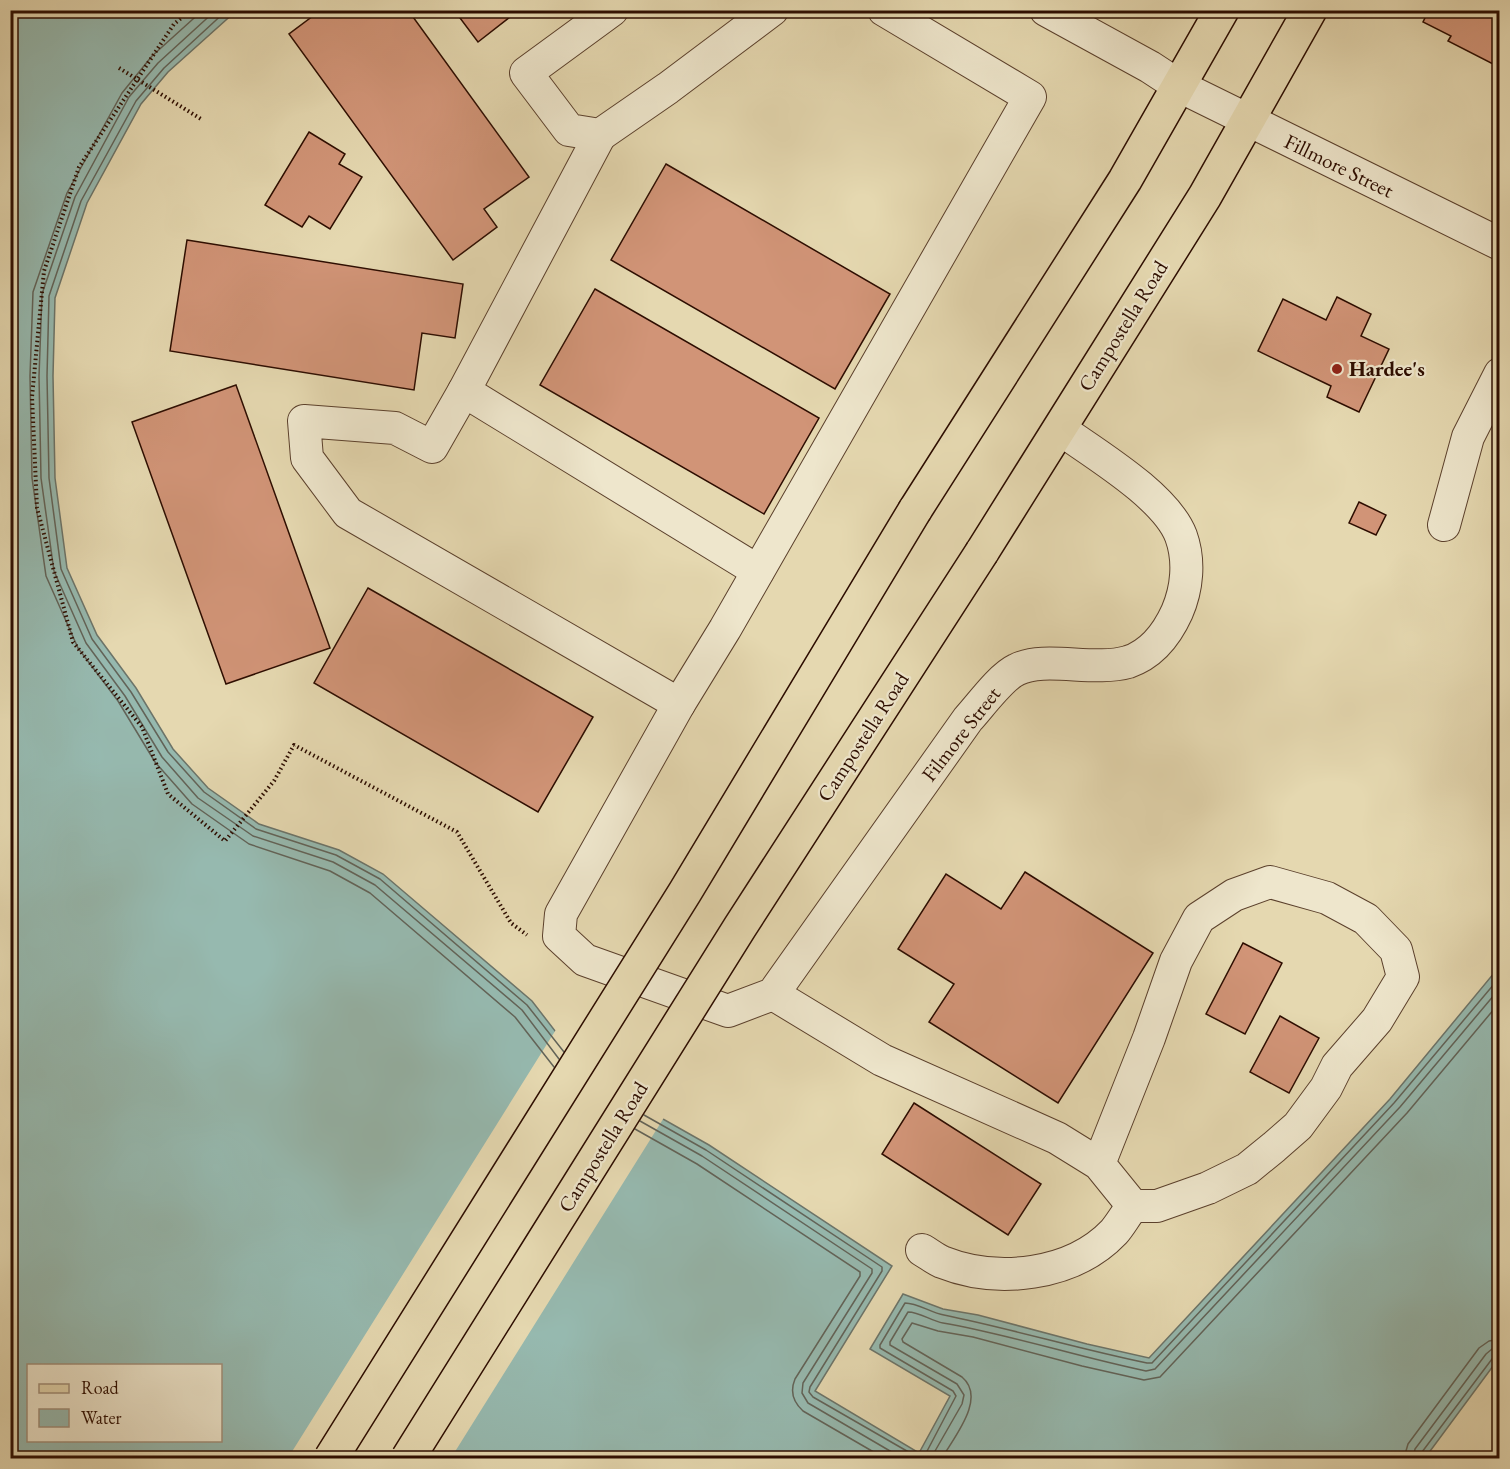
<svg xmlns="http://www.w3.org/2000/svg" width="1510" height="1469" viewBox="0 0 1510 1469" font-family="'EB Garamond',serif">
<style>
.water{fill:#96b9af;stroke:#6c7469;stroke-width:1.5;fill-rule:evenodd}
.pier{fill:#e5d8b0}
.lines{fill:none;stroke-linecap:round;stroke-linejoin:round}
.shore{stroke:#626358;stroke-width:1.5}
.building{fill:#d19477;stroke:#2d0d00;stroke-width:1.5}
.minor-casing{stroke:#5b402c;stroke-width:34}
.major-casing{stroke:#2d0d00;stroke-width:36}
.path{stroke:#2d0d00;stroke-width:4;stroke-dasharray:1.5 3;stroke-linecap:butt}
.minor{stroke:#eee6cc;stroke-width:32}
.major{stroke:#e5d8b0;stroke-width:33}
.major-bridge-casing{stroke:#2d0d00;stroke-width:36;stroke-linecap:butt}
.major-bridge{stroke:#e5d8b0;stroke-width:33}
.poi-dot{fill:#8f2418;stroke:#eee6cc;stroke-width:2}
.labels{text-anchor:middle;stroke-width:4.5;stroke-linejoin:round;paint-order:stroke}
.street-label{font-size:21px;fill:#2d0d00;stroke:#eee6cc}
.poi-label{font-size:21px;font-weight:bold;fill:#2d0d00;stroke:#eee6cc;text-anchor:start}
</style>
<rect width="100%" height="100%" fill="#e5d8b0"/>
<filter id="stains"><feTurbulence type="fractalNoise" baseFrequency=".00333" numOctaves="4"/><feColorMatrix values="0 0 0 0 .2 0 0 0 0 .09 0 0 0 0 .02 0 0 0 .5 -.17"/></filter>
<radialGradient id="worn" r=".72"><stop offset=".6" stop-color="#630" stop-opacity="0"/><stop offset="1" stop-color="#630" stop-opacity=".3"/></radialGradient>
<path class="water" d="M10 11H236L168 72 141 104 87 203 55 298 53 376 55 478 67 568 97 635 136 688 173 749 208 788 259 824 339 850 383 874 532 1001 592 1079 709 1145 892 1266 815 1391 919 1453 950 1396 870 1349 903 1294 943 1309 978 1315 1087 1344 1149 1358 1390 1099 1499 967V1358L1425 1458H11ZM28 1366H220V1440H28Z"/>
<path class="pier" d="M557 1028 594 1077 665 1116 451 1458H288Z"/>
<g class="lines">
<g class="shore">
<path d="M203 10 152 56 122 93 67 193 33 292 30 376 32 478 46 576 78 648 118 701 155 762 192 804 249 844 330 871 370 893 515 1017 554 1067"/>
<path d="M216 10 158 63 129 97 75 197 42 294 39 376 41 478 54 571 86 643 125 696 162 757 198 798 253 836 333 862 375 885 522 1010 559 1059"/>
<path d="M227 10 164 68 136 101 81 201 49 296 47 376 49 478 61 569 92 639 131 692 168 752 204 792 256 829 336 855 380 879 527 1005 564 1052"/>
<path d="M644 1115 706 1150 882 1267V1271L810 1387 809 1392 813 1397 919 1458 925 1455 956 1396 953 1391 880 1348V1345L905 1303C918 1303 931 1313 944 1315 1012 1329 1079 1349 1147 1363H1152L1394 1103 1500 977"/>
<path d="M640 1121 702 1156 872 1269V1273L803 1383 802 1393 808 1403 902 1458"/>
<path d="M635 1129 697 1164 860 1272V1276L795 1379C790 1391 793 1402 803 1411L884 1458"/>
<path d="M931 1458 962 1404 964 1395 957 1384 890 1345V1342L908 1312C920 1312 931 1321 943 1323 1012 1335 1078 1357 1146 1371L1155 1369 1400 1107 1500 988"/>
<path d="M942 1458C954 1437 987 1398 962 1377L903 1342 902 1339 912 1323 938 1331 973 1337 1082 1366 1144 1380 1160 1377 1407 1113 1500 1002"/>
<path d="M1404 1458 1408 1444 1479 1348 1489 1341 1500 1339"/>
<path d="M1413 1458 1415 1449 1486 1354 1492 1349 1500 1348"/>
<path d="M1420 1458 1422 1452 1492 1359 1500 1356"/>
</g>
</g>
<g class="building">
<path d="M321 10H408L529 177 484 209 497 227 453 260 289 34Z"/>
<path d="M454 10H519L478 42Z"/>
<path d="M1429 10H1500V61L1495 59 1493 64 1448 41 1451 36 1423 22Z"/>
<path d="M309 132 345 154 339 164 362 177 330 229 309 216 302 227 265 205Z"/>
<path d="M666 164 890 294 835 389 611 260Z"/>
<path d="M187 240 463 284 455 338 422 333 414 390 170 351Z"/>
<path d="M595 289 819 418 764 514 540 385Z"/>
<path d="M1337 297 1371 314 1361 336 1389 349 1359 412 1327 397 1331 386 1258 351 1283 299 1326 320Z"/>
<path d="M236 385 330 648 226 684 132 422Z"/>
<path d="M1359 502 1386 515 1376 535 1349 523Z"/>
<path d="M368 588 593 717 538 812 314 683Z"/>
<path d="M1025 872 1153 953 1058 1103 929 1022 954 984 898 949 946 874 1001 909Z"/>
<path d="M1243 943 1282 963 1245 1034 1206 1014Z"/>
<path d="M1280 1016 1319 1038 1289 1093 1250 1072Z"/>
<path d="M914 1103 1041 1184 1008 1235 882 1154Z"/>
</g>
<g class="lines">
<g class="minor-casing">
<g id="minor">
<path d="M612 10 526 73 569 130 600 135 668 88 772 10"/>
<path d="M1046 10 1150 67 1179 86 1500 244"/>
<path d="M600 135 464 391 432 447 395 428 304 421 307 458 348 513 679 704 561 914 559 936 585 960 728 1011 773 994 968 719C980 706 1001 677 1016 670 1044 655 1093 672 1128 662 1152 654 1167 634 1177 612 1187 589 1190 561 1181 536 1166 496 1095 454 1060 429"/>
<path d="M464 391 758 571"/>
<path d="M1444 525 1468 437 1500 374"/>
<path d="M679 704 725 629 1030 97 884 10"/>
<path d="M773 994 882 1060 1057 1138 1099 1164 1133 1206H1157L1208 1188 1247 1169 1274 1147 1298 1126 1326 1088 1337 1066 1377 1020 1403 977 1396 950 1366 919 1327 898 1270 882 1234 895 1199 918 1176 961 1149 1038 1099 1164"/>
<path d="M922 1250C929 1254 935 1259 942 1262 997 1284 1072 1276 1114 1232 1121 1224 1126 1214 1133 1206"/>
</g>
</g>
<g class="major-casing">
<g id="major">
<path d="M915 510 1125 180 1222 10"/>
<path d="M982 552 1205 196 1310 10"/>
</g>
</g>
<g class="path">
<path d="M191 10 174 24 79 167 44 271 32 397 37 508 73 642 142 727 168 794 225 841 274 781 294 745 457 832 511 923 527 935"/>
<path d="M119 68 201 119"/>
</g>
<use href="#minor" class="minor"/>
<use href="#major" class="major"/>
<g class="major-bridge-casing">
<g id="major-bridge">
<path d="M331 1458 685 892 915 510"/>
<path d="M408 1458 740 927 982 552"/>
</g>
</g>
<use href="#major-bridge" class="major-bridge"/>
</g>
<circle class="poi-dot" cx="1337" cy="369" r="6"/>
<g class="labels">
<g class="street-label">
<text transform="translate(1339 166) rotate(26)" y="7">Fillmore Street</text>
<text transform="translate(1123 326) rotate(-58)" y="7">Campostella Road</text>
<text transform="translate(961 734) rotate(-52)" y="7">Filmore Street</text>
<text transform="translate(863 737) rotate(-57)" y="7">Campostella Road</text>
<text transform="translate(603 1147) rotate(-58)" y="7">Campostella Road</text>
</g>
<g class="poi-label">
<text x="1349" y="376">Hardee's</text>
</g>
</g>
<rect width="1510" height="1469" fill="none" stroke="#e5d8b0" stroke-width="36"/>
<rect x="12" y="12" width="1486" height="1445" fill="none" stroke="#2d0d00" stroke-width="3"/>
<rect x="18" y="18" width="1474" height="1433" fill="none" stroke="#2d0d00" stroke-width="1.5"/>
<rect x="27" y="1364" width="195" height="78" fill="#eee6cc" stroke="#a18f7a" stroke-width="1.5"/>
<rect x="39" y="1384" width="30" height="9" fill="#e5d8b0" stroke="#a18f7a" stroke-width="1.5"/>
<text x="81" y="1394" font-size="18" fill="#2d0d00">Road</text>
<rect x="39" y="1409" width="30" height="18" fill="#96b9af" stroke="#a18f7a" stroke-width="1.5"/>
<text x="81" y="1424" font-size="18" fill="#2d0d00">Water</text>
<rect width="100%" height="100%" filter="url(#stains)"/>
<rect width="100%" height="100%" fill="url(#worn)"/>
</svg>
